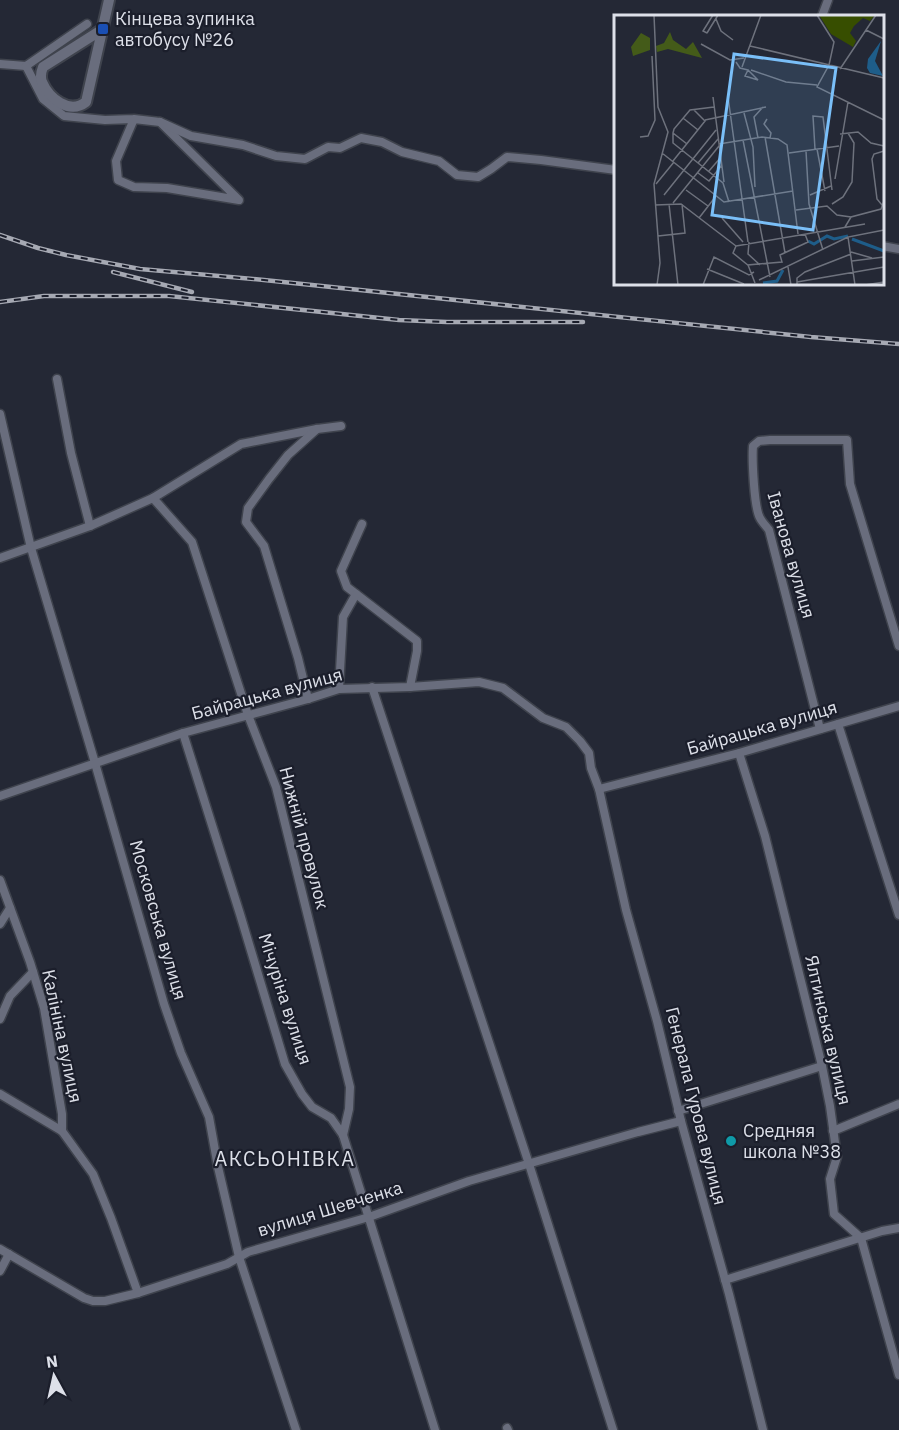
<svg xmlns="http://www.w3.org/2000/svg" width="899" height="1430" viewBox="0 0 899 1430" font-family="'IBM Plex Sans',sans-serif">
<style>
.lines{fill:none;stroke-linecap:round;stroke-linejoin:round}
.minor-casing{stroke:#3f434d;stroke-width:11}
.tertiary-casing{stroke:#3f434d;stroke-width:14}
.minor{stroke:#696d7d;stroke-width:8}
.tertiary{stroke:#696d7d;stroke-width:10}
.rail-casing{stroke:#a6a9b3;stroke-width:4.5}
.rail{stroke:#1b1e2b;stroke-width:2;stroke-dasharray:7;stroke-linecap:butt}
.transit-dot{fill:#1a4fb4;stroke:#1b1e2b;stroke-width:2}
.culture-dot{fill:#0f9aa8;stroke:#1b1e2b;stroke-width:2}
.labels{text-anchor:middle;stroke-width:4.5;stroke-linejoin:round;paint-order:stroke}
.poi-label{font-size:18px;fill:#dde0e9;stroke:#1b1e2b;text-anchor:start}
.street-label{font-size:18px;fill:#dde0e9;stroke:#1b1e2b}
.neighbourhood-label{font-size:20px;letter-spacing:1.5px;fill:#dde0e9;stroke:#1b1e2b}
.inset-river{fill:none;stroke:#1e5d89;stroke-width:3}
.inset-road{fill:none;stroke:#6e727d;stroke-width:1.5}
.view{fill:#7abff8;fill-opacity:0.15;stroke:#7abff8;stroke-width:3}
.inset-edge{fill:none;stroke:#dde0e9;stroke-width:3}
</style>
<rect width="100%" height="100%" fill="#242835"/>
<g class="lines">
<g class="minor-casing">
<g id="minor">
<path d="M822 16 828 0"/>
<path d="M0 64 26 66 87 24"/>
<path d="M26 66 43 99 64 116 105 120 134 119 116 161 118 180 134 187 167 188 239 200 160 122 134 119"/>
<path d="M160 122 191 136 243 145 276 156 305 159 328 147 340 148 361 138 382 142 402 152 439 161 457 175 478 177 491 169 507 157 541 160 616 170"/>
<path d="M882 246 899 249"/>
<path d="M57 379 71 453 90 526"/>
<path d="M0 414 31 548 95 763 164 1004 181 1053 209 1117 218 1167 239 1257 296 1430"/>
<path d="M153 498 192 542 248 715 276 787 350 1087 349 1109 343 1135"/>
<path d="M362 524 341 571 347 587 417 641V651L410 687"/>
<path d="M0 558 90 526 153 498 241 444 317 429 341 426"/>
<path d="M372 687 529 1164 613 1430"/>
<path d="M339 689 343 617 356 594"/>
<path d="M308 699 298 658 264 546 246 522 248 508 269 479 288 455 317 429"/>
<path d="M838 724 899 915"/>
<path d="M820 729 769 530C766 526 762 522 760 518 754 508 752 459 753 446L759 441 770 440H847L850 484 899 646"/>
<path d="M183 733 240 914 285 1064 302 1094 312 1107 331 1118 343 1135 435 1430"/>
<path d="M739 753 765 836 822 1066 830 1106 837 1157 830 1179 834 1214 861 1238 899 1375"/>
<path d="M599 789 739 753 899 706"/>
<path d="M0 796 183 733 308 699 339 689 410 687 479 682 503 688 543 718 566 727 580 741 589 753 591 768 599 789 626 910 657 1021 681 1121 729 1294 763 1430"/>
<path d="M0 880 30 962 44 1008 62 1114V1131"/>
<path d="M0 924 10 908"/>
<path d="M0 1019 10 996 33 972"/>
<path d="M0 1094 62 1131 93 1174 111 1218 138 1293"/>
<path d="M678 1111 822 1066"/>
<path d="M833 1131 899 1104"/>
<path d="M0 1249 84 1298 93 1301H105L138 1293 227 1264 248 1252 369 1217 469 1181 638 1132 681 1121"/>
<path d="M0 1271 9 1254"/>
<path d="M725 1280 882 1231 899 1228"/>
<path d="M507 1428 508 1430"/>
</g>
</g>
<g class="tertiary-casing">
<path id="tertiary" d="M103 29 43 67C41 72 40 77 42 82 49 98 69 115 86 102L109 0"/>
</g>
<use href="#minor" class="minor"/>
<use href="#tertiary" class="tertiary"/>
<g class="rail-casing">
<g id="rail">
<path d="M0 235 38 248 66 255 140 269 264 280 811 337 899 344"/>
<path d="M113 272 192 292"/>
<path d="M0 302 44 296H169L399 320 447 322H583"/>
</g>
</g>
<use href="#rail" class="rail"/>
</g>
<rect class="transit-dot" x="97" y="23" width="12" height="12" rx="3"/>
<circle class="culture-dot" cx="731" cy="1141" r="6"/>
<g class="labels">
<g class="poi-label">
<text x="115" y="25">Кінцева зупинка<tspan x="115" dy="21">автобусу №26</tspan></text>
<text x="743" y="1137">Средняя<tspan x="743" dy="21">школа №38</tspan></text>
</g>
<g class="street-label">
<text transform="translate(791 555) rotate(74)" y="6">Іванова вулиця</text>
<text transform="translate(267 694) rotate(-15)" y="6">Байрацька вулиця</text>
<text transform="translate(762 728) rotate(-16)" y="6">Байрацька вулиця</text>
<text transform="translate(304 838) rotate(75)" y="6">Нижній провулок</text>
<text transform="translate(158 920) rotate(74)" y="6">Московська вулиця</text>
<text transform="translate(285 999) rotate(72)" y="6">Мічуріна вулиця</text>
<text transform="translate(828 1030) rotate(77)" y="6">Ялтинська вулиця</text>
<text transform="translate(62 1036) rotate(78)" y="6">Калініна вулиця</text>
<text transform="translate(696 1106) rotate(76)" y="6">Генерала Гурова вулиця</text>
<text transform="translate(330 1209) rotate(-17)" y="6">вулиця Шевченка</text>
</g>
<g class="neighbourhood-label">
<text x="285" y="1166">АКСЬОНІВКА</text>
</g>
</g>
<g transform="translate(614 15)">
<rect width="270" height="270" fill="#242835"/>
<path d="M205 0H261L256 6 249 3 240 11 236 18 242 26 239 32 217 19Z" fill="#374e00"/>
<path d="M56 17 59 25 72 34 79 27 88 43 54 34 43 37 42 31 50 28ZM27 18 36 23V35L19 41 17 32Z" fill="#445b19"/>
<path d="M267 26 261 46 269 61 256 58 253 53 254 44Z" fill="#1e5d89"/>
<path class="inset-river" d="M238 224 270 236M194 226 200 229 213 221 220 224 234 221M149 268 163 266 169 255"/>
<path class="inset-road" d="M40 0 44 92 54 117 40 169 46 248 43 270M203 0 220 27 215 50 203 72 270 105M102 4 107 16 119 25M252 15 270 24M93 18 89 16 99 0M93 18 104 0M87 29 116 45 130 43M136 31 270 63M122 47 126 53 134 55 131 61 144 65 134 55M128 52 147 0M226 54 262 0M137 55 172 67 203 70M99 82 110 167M114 82 134 227M130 98 139 132 141 172M69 103 84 115M153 104 150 109 157 118 156 123M91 105 152 92M59 118V128L109 168 115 187M226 119 244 117 257 128 270 131M26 122 34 121 41 105 38 41M151 122 171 238M144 123 140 102 149 92M129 125 156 262M73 129 59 118 60 114 76 95 100 92M105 129 148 122 164 124 173 130 184 219M201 134 199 101 209 102 218 175M203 134 211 176M192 136 195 189 209 235M48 138 110 187 179 176M175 138 225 131M59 146 91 106 80 95M84 148 104 124M95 156 107 142M84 158 95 166 108 150M221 164 234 87M42 169 60 147M72 175 94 191M50 180 102 115M196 180 217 171M59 188 105 131M55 189 64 270M218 189 229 182 238 167 240 128 234 118M41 190 67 189 122 231M268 190 263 184 258 144 260 139 270 136M182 195 213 191 223 200 237 202M85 203 102 181M108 203 129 227M231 212 237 202 267 194 270 186M44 221 71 218 68 189M135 227 134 239 146 250M122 231 251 209M122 231 119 238 135 251M237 237 258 243M238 246 270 242M174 252 177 270M93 254 130 269M145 265 234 222M183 267 270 252M141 268 134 250 168 247 166 240 194 227 191 219M89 270 100 242 135 260 140 257M183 270V263L191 257 237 239M241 270 234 222 270 215M251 270 270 267"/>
<path class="view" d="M120 39 222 53 199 215 98 200Z"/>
<rect width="270" height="270" class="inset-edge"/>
</g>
<g transform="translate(54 1376) rotate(352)" stroke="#1b1e2b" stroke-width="4.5" paint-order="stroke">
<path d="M0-4.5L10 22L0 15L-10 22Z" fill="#dde0e9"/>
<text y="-9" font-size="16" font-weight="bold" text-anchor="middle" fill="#dde0e9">N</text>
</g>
</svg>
